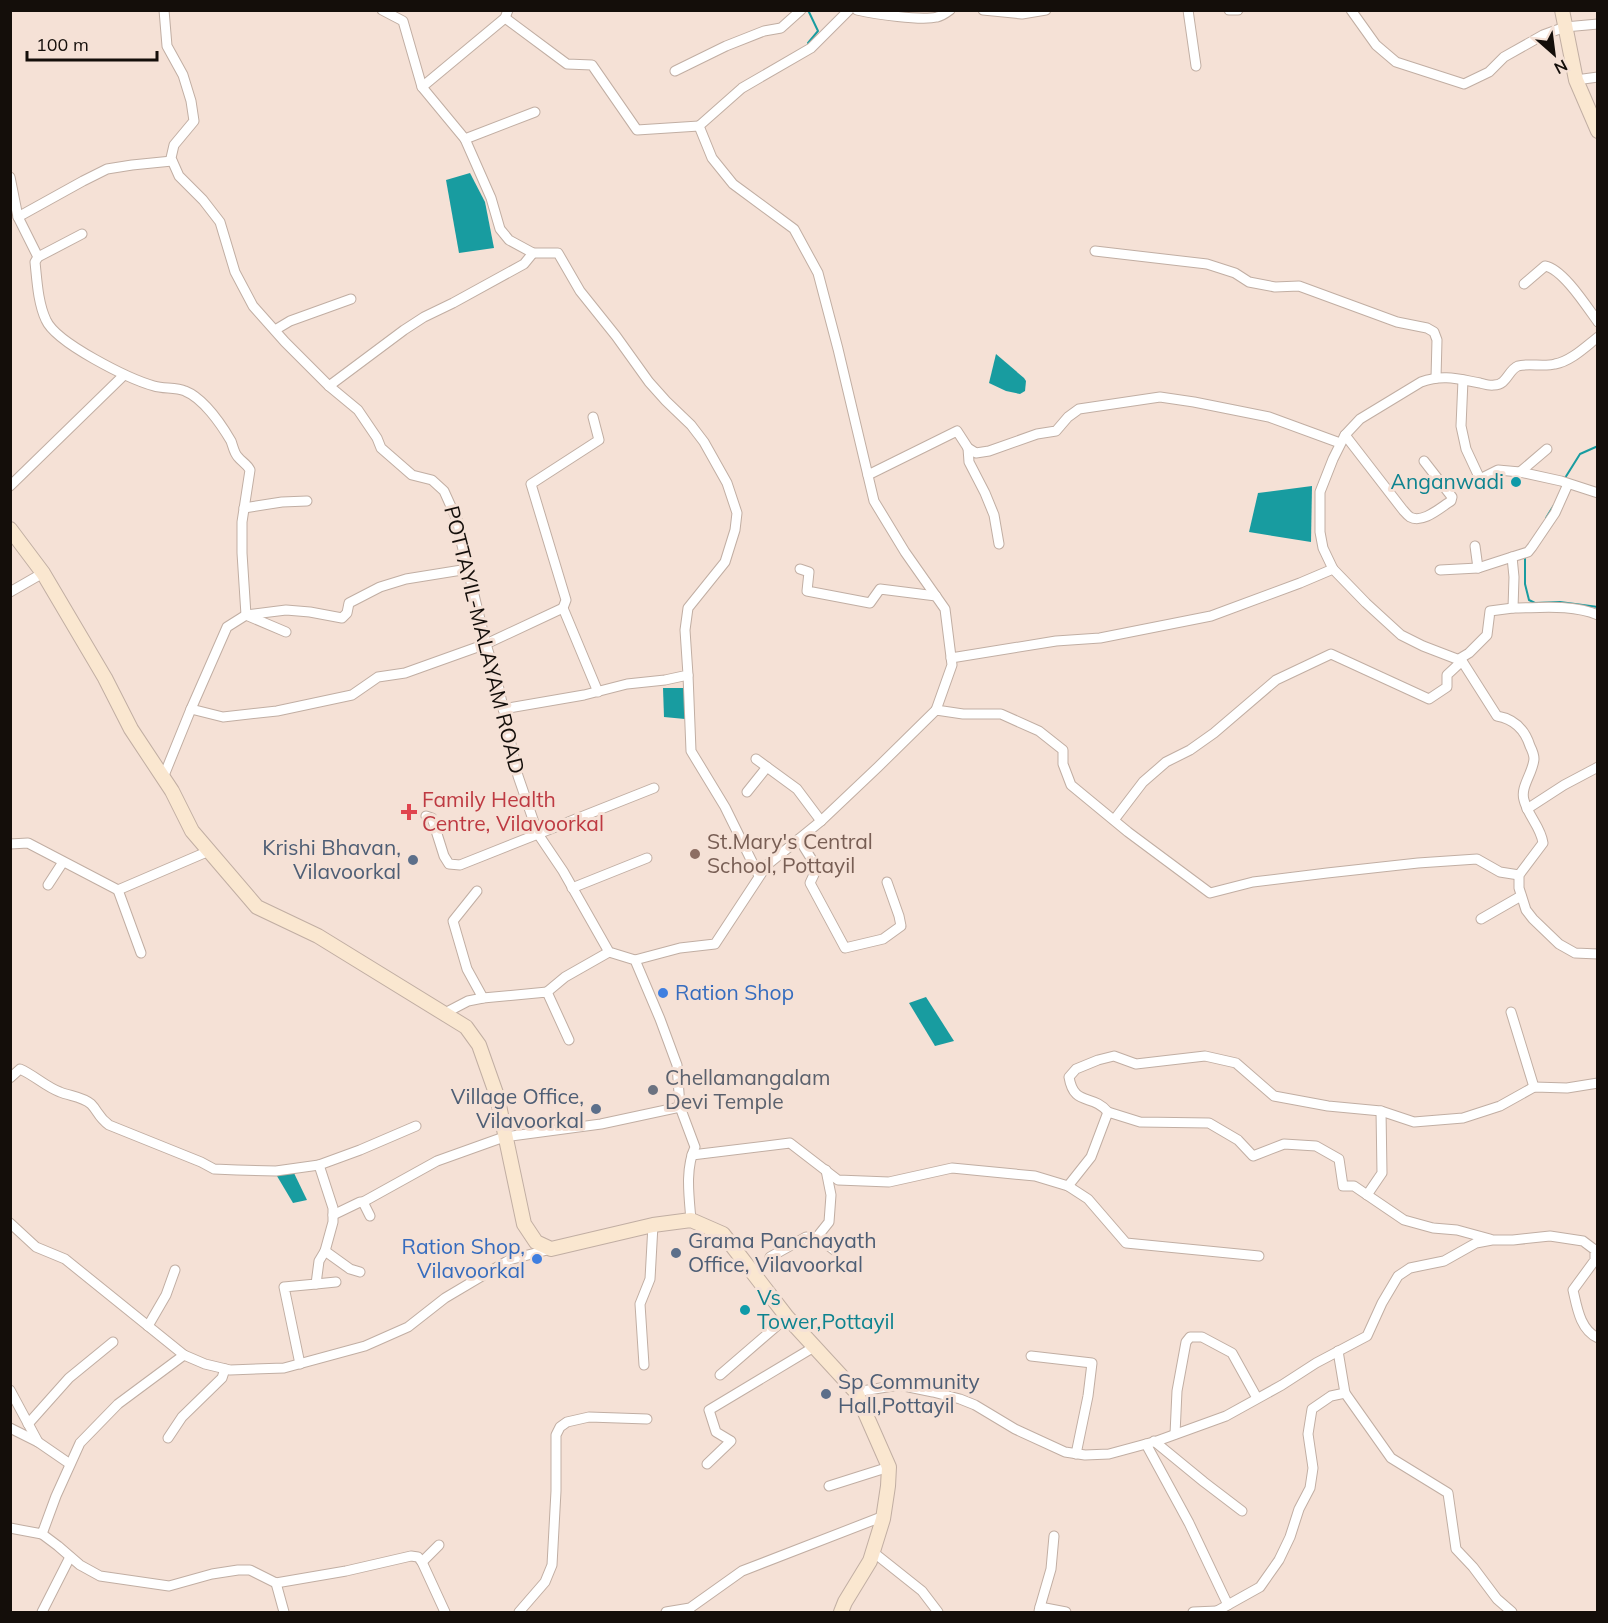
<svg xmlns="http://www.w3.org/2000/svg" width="1608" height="1623" viewBox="0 0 1608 1623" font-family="Mulish,sans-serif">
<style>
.water{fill:#189ca0}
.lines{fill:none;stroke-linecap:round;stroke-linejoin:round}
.stream{stroke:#189ca0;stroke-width:2}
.street-casing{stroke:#c1aea3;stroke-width:11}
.secondary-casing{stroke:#c1aea3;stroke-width:16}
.street{stroke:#fff;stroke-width:9}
.secondary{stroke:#fae7d0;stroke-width:14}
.culture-dot{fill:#0f9aa8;stroke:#f5e1d6;stroke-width:2}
.health-dot{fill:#e0444e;stroke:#f5e1d6;stroke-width:2}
.education-dot{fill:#8d6e63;stroke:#f5e1d6;stroke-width:2}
.service-dot{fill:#5c6f8a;stroke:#f5e1d6;stroke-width:2}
.shop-dot{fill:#3f7fe0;stroke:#f5e1d6;stroke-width:2}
.worship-dot{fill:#6b7280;stroke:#f5e1d6;stroke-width:2}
.labels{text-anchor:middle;stroke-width:6;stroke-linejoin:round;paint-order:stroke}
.culture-label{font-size:21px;fill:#0d838f;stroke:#f5e1d6;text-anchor:end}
.street-label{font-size:21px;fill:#140e0a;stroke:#f5e1d6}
.health-label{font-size:21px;fill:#be3a42;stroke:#f5e1d6;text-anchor:start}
.education-label{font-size:21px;fill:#785e54;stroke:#f5e1d6;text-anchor:start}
.service-label{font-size:21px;fill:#4e5e75;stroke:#f5e1d6;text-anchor:end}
.shop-label{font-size:21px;fill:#366cbe;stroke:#f5e1d6;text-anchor:start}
.worship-label{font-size:21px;fill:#5b616d;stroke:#f5e1d6;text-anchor:start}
</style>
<rect width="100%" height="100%" fill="#f5e1d6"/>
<g class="water">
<path d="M470 173 485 202 494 248 459 253 446 180Z"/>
<path d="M996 354 1024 378 1026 381 1025 391 1020 394 1006 391 989 383Z"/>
<path d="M1312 486 1311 542 1249 532 1258 493Z"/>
<path d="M663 688H685V719L664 717Z"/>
<path d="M926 997 954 1041 935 1046 909 1003Z"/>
<path d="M293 1171 307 1200 293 1203 277 1176Z"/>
</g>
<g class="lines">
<g class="stream">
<path d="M808 43 818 31 808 10"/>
<path d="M1565 478 1580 454 1598 446"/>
<path d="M1546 518 1554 505"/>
<path d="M1525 556V584L1529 600 1535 603 1560 602 1598 607"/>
</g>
<g class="street-casing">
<g id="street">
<path d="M164 10 167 46 183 75 191 101 194 121 174 145 171 158 179 176 203 200 220 222 235 272 253 306 285 342 329 386 358 410 377 438 381 448 412 475 432 480 444 491 458 522 460 537 486 644 497 680 518 776 538 834 563 871 609 952 635 960 660 1019 677 1065 680 1107 695 1147C685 1169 689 1196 691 1220"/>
<path d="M382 10 403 21 422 87 465 139 535 112"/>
<path d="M849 10 811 48 742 88 699 126 712 158 733 184 794 229 818 273 838 349 874 501 905 552 945 609 952 665 936 710"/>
<path d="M857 10C875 14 921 21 937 17 942 16 946 13 950 10"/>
<path d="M983 10 1022 14 1046 10"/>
<path d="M1188 10 1196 66"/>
<path d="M1229 10H1238"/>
<path d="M1351 10 1376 45 1396 62 1464 84 1489 72 1504 57 1543 35 1565 27 1598 24"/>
<path d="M505 18 567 64 592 65 637 130 699 126"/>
<path d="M675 71 726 46 764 31 781 28 801 10"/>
<path d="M1576 80 1598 77"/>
<path d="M422 87 505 18 508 10"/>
<path d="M465 139 491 198 500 229 509 240 533 253H558L580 291 616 336 649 382 666 401 691 425 704 442 727 483 737 513 735 530 725 562 688 608 685 630 688 675 665 680 627 684 584 695 503 709"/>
<path d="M10 177 18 217 38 257"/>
<path d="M18 217 83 181 107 169 132 165 172 161"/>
<path d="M82 234 38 257 35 262C37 281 38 303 46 320 56 343 129 379 154 386 163 389 176 387 185 391 203 398 221 424 231 441 233 446 234 453 238 457 242 462 247 464 250 470L242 522V553L246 615 286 632"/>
<path d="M1095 251 1207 264 1235 273 1249 282 1275 287 1299 286 1397 322 1427 328 1434 332 1437 340 1436 378"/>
<path d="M1524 284 1545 266C1563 269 1587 307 1598 322"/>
<path d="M275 330 290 321 351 299"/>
<path d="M1463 380 1461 426 1466 449 1480 479 1498 470 1520 472 1561 481 1598 493"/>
<path d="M329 386 404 330 424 317 453 303 524 264 533 253"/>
<path d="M593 417 599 440 531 484 566 600 563 608 598 692"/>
<path d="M1345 435 1403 510C1405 512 1407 515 1410 517 1423 524 1441 507 1451 501L1452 497 1424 461"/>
<path d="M968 448 969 462 985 493 994 515 999 544"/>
<path d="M1520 472 1547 449"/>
<path d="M868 475 957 431 968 448 976 453 989 451 1037 434 1056 431 1068 417 1079 409 1160 397 1194 402 1269 417 1340 443"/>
<path d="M10 486 124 375"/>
<path d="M244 508 282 502 307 501"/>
<path d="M1475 546 1478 568"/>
<path d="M1512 557 1528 552 1532 547 1555 513 1568 484"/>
<path d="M800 569 809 572 807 591 870 603 880 589 936 596"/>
<path d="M1333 569 1323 548 1320 532V492L1333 459 1345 435 1360 419 1421 382C1443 374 1458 379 1480 383 1484 384 1490 386 1494 385 1507 385 1508 370 1518 366 1528 363 1544 367 1555 364 1571 361 1585 347 1598 337"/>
<path d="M1440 570 1478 568 1512 557 1514 577 1513 608C1541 608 1571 604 1598 615"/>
<path d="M10 592 43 573"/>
<path d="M951 658 1056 641 1100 638 1211 616 1300 583 1333 569 1366 603 1401 635 1423 646 1462 661 1497 716C1514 719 1525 730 1530 746 1532 750 1534 755 1534 759 1533 773 1520 787 1524 800 1528 816 1541 827 1543 843L1519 875V888L1526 910 1533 919 1559 944 1575 953 1598 954"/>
<path d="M1459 659 1469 653 1487 635 1490 611 1513 608"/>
<path d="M688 675 691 751 725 807 759 876"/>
<path d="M191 709 227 627 246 615 286 610 310 612 342 618 347 613 349 603 380 587 406 579 468 569"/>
<path d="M756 759 797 789 821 821"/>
<path d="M163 778 191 709 223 717 277 711 352 695 378 677 405 673 486 644 563 608"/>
<path d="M747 792 767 767"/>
<path d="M1527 809 1564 785 1598 767"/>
<path d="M426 816 432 818 444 856 449 864 460 865 654 788"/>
<path d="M1114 820 1143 782 1166 762 1190 750 1214 733 1276 680 1331 654 1429 699 1447 687V675L1462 661"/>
<path d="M799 839 817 868 810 883 845 948 883 939 901 926 899 916 887 882"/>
<path d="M10 844 28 843 118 890 209 851"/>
<path d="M48 885 63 862"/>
<path d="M572 888 647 858"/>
<path d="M118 890 141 953"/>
<path d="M477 891 453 921 467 969 483 998"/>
<path d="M1481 919 1521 896"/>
<path d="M635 960 680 948 715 944 767 865 821 821 878 767 936 710 963 714H1001L1039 731 1063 750V764L1071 785 1128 832 1210 893 1253 882 1327 873 1418 863 1477 859 1500 872 1519 875"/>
<path d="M547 992 565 977 609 952"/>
<path d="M1511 1012 1534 1087"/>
<path d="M445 1013 468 1001 483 998 547 992 569 1040"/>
<path d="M10 1078 20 1069C34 1075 46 1087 60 1092 70 1096 83 1097 91 1104 98 1111 98 1117 109 1125L201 1162 214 1169 237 1170 276 1171 319 1165"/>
<path d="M1108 1112C1092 1093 1074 1107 1069 1077L1076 1069 1098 1060 1114 1056 1136 1064 1205 1056 1236 1063 1274 1096 1328 1106 1381 1111 1414 1122 1463 1118 1500 1106 1534 1087 1567 1088 1598 1083"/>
<path d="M692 1155 790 1143 838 1180 889 1182 952 1168 1035 1176 1068 1186 1091 1157 1108 1112 1140 1122 1209 1123 1238 1140 1253 1156 1284 1144 1316 1146 1339 1159 1343 1186H1354L1404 1220 1433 1228 1457 1230 1490 1239"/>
<path d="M1068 1186 1088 1199 1126 1243 1259 1256"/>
<path d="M1367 1195 1382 1173 1381 1111"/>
<path d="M363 1202 437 1161 504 1137 601 1124 680 1107"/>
<path d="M333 1215 360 1202H363L370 1216"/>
<path d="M10 1223 36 1247 65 1259 184 1355 205 1364 230 1370 284 1368 365 1346 408 1327 445 1298 509 1260 551 1249"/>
<path d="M817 1237 829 1222 831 1195 826 1170"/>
<path d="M325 1251 350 1269 360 1272"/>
<path d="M770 1257 806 1237H817L834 1250"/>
<path d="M316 1284 336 1282"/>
<path d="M148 1326 166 1295 175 1270"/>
<path d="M1031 1356 1092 1363 1088 1396 1076 1454"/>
<path d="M300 1364 284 1287 316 1284 319 1261 325 1251 333 1222V1208L319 1165 360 1150 416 1126"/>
<path d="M644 1365 640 1304 650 1279 653 1225"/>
<path d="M720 1375 787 1317"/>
<path d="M10 1390 38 1442 70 1464"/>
<path d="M856 1392 899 1385 933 1392 960 1399 975 1405 1015 1429 1065 1452 1085 1455 1109 1454 1157 1441 1226 1416 1282 1385 1316 1363 1367 1336 1382 1303 1398 1276 1410 1268 1444 1261 1476 1243 1492 1240H1513L1550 1236 1583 1241 1595 1250V1260L1573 1290C1577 1307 1580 1330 1598 1338"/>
<path d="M1345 1393 1391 1458 1448 1493 1456 1549 1473 1567 1497 1599 1512 1612"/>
<path d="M28 1424 69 1378 113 1342"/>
<path d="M10 1428 38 1442"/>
<path d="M1175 1434 1177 1391 1186 1342 1190 1337H1202L1232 1353 1257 1398"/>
<path d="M168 1438 182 1417 222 1378 225 1369"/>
<path d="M1154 1441 1204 1482 1242 1511"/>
<path d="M1146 1444 1189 1523 1228 1605"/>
<path d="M707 1464 731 1441 716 1432 709 1410 814 1347"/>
<path d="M829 1486 889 1467"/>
<path d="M10 1528 42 1534 56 1496 80 1443 118 1404 184 1355"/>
<path d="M42 1534 58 1546 80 1565 100 1576 169 1586 212 1574 238 1570H250L276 1583 346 1571 411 1556 418 1557 422 1562 445 1612"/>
<path d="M873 1552 922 1591 938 1612"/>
<path d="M422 1562 439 1545"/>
<path d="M276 1583 284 1612"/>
<path d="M1040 1607 1051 1569 1054 1536"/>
<path d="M1039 1611 1040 1607 1066 1612"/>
<path d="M42 1612 70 1557"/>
<path d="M519 1612 545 1582 552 1565 556 1491V1435L560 1427 567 1422 589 1417 647 1419"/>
<path d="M666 1612 690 1608 742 1571 884 1516"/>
<path d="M1193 1612 1217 1611"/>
<path d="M1217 1612V1611L1260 1587 1279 1560 1290 1537 1299 1509 1310 1488 1313 1468 1308 1434 1312 1409 1331 1396 1345 1393 1338 1351"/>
</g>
</g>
<g class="secondary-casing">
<g id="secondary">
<path d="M1562 10 1576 80 1598 131"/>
<path d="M10 529 43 573 105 678 131 729 172 791 192 831 257 907 318 936 466 1027 479 1045 497 1096 524 1224 536 1242 551 1249 653 1225 691 1220 723 1234 787 1317 856 1392 889 1467 888 1486 883 1519 870 1561 845 1602 841 1612"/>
</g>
</g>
<use href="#street" class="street"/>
<use href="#secondary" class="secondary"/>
</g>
<g class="culture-dot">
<circle cx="1516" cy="482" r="6"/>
<circle cx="745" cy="1310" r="6"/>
</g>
<path class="health-dot" d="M406 803h6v6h6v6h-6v6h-6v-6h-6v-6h6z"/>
<circle class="education-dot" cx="695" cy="854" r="6"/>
<g class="service-dot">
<circle cx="413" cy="860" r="6"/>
<circle cx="596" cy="1109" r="6"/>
<circle cx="676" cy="1253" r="6"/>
<circle cx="826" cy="1394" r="6"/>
</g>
<g class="shop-dot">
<circle cx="663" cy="993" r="6"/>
<circle cx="537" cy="1259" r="6"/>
</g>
<circle class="worship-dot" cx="653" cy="1090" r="6"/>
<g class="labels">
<g class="culture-label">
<text x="1504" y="489">Anganwadi</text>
<text x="757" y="1305" text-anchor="start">Vs<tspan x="757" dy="24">Tower,Pottayil</tspan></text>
</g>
<g class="street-label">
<text transform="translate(484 640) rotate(76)" y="7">POTTAYIL-MALAYAM ROAD</text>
</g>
<g class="health-label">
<text x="422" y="807">Family Health<tspan x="422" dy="24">Centre, Vilavoorkal</tspan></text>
</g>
<g class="education-label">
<text x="707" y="849">St.Mary's Central<tspan x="707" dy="24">School, Pottayil</tspan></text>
</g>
<g class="service-label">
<text x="401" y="855">Krishi Bhavan,<tspan x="401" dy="24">Vilavoorkal</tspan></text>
<text x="584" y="1104">Village Office,<tspan x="584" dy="24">Vilavoorkal</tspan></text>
<text x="688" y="1248" text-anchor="start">Grama Panchayath<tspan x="688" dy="24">Office, Vilavoorkal</tspan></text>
<text x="838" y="1389" text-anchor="start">Sp Community<tspan x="838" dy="24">Hall,Pottayil</tspan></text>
</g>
<g class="shop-label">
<text x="675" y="1000">Ration Shop</text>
<text x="525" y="1254" text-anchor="end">Ration Shop,<tspan x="525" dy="24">Vilavoorkal</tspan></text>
</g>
<g class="worship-label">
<text x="665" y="1085">Chellamangalam<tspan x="665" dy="24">Devi Temple</tspan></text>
</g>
</g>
<rect width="1608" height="1623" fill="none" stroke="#140e0a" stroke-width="24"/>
<g transform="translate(1554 54) rotate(152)" stroke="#f5e1d6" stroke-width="4.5" paint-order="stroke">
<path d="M0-4.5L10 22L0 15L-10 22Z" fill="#140e0a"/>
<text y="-9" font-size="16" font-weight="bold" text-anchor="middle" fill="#140e0a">N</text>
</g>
<path d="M27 51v9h130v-9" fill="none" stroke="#140e0a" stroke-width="3"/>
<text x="36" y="51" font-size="18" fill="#140e0a" stroke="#f5e1d6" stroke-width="4.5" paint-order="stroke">100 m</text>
</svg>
